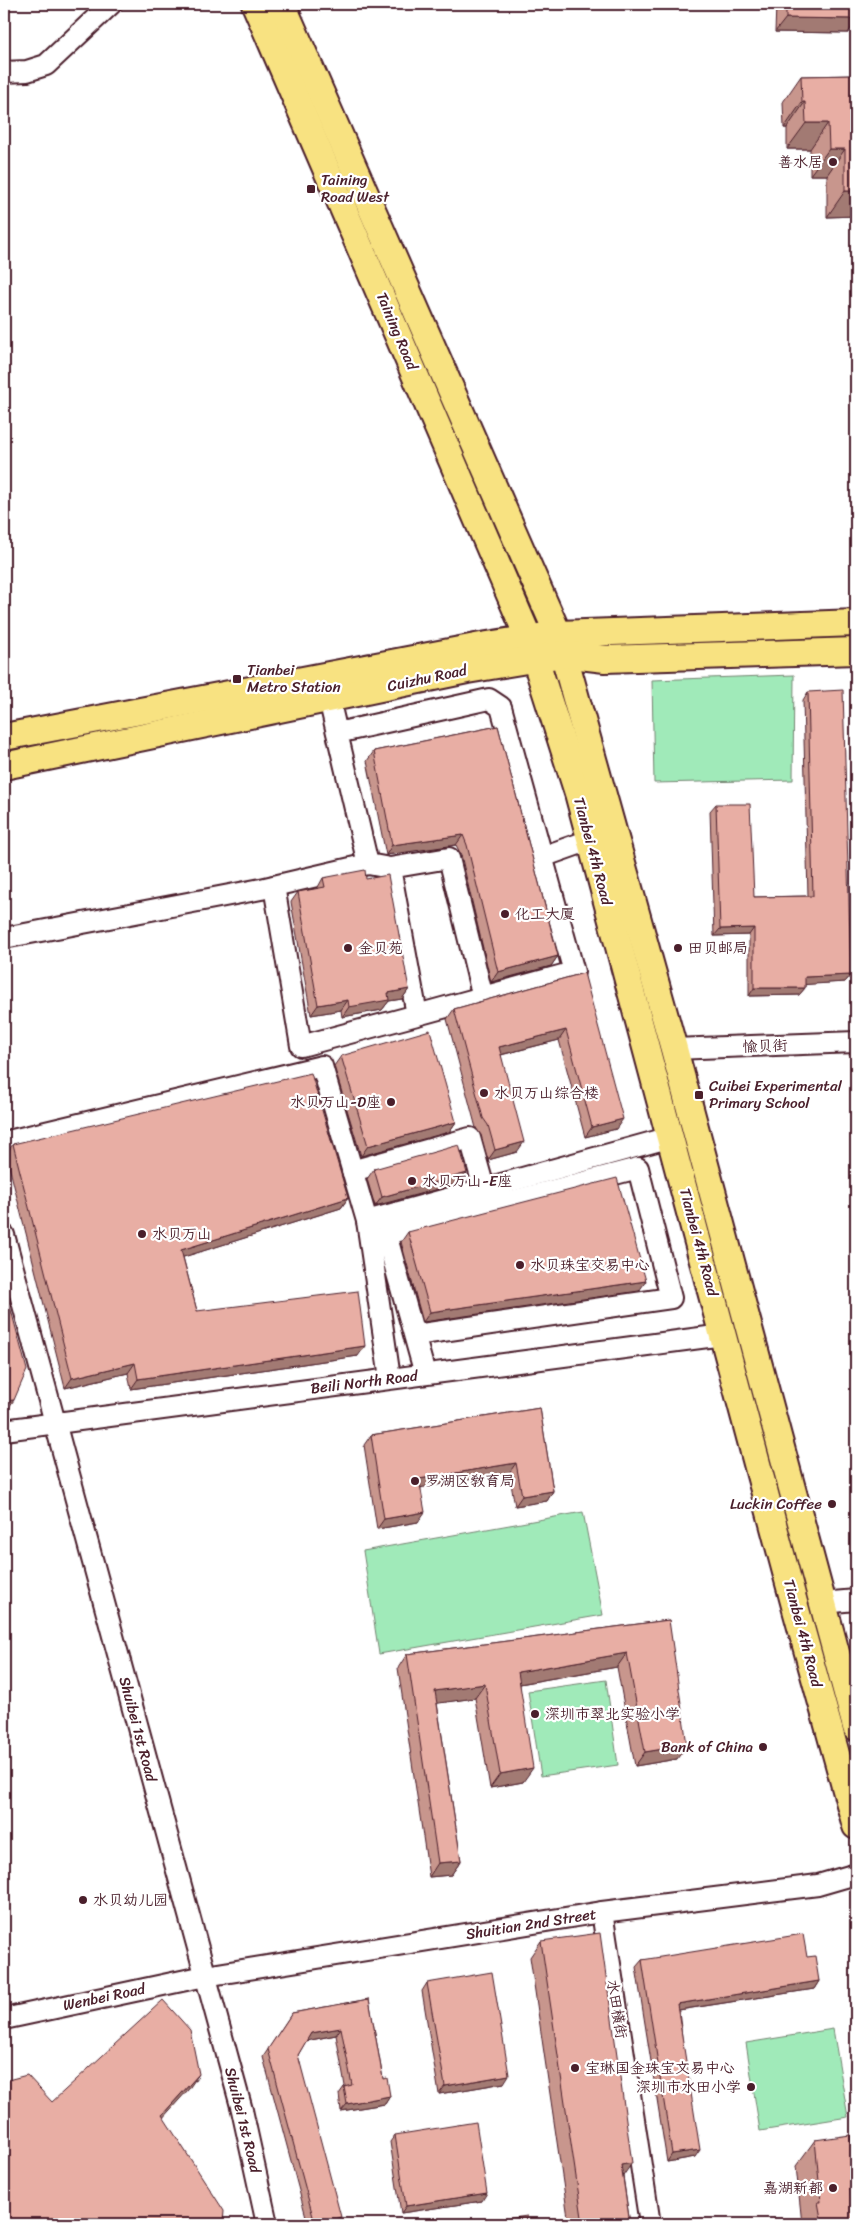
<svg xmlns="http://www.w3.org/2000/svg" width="860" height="2228" viewBox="0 0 860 2228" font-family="Sriracha,'LXGW WenKai TC',sans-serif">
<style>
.green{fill:#a0eab9;stroke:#758472}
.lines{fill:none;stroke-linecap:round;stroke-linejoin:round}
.minor-casing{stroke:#4a1f2b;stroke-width:24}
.major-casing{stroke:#4a1f2b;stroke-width:30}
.minor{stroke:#fff;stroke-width:20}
.major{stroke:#f8e281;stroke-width:26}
.wall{fill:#c8968d;stroke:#4a1f2b}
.shaded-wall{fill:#a27a73;stroke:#4a1f2b}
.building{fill:#e8aea4;stroke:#4a1f2b}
.poi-dot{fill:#4a1f2b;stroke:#fff;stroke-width:2}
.labels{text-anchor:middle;stroke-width:4.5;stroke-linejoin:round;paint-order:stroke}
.poi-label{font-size:15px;fill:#4a1f2b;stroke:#fff;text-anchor:start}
.street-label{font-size:15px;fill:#4a1f2b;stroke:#fff}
</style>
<rect width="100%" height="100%" fill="#fff"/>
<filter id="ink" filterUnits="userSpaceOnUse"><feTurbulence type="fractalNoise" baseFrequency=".02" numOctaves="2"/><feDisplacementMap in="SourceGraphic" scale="10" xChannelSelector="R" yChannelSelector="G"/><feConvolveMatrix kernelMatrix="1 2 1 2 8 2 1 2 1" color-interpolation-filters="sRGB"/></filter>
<g filter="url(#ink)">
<g class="green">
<path d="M794 675 793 780 654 783 652 680Z"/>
<path d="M583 1512 603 1615 379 1654 363 1551Z"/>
<path d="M606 1680 618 1765 541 1776 528 1691Z"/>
<path d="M833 2029 848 2117 760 2131 746 2043Z"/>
</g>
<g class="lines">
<g class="minor-casing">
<g id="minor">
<path d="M4 72 27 71 46 65 111 4"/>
<path d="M329 699 333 716 368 864 390 868 417 1015 574 972 501 707 489 699 337 733"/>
<path d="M542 857 590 840"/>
<path d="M390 868 449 858 483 998"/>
<path d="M274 886 301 1046 417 1015"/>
<path d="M4 938 261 889 368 864"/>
<path d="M674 1049 856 1042"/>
<path d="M4 1142 322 1066 367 1221 390 1378"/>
<path d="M352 1171 470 1138 484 1188"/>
<path d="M367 1221 671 1137"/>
<path d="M4 1235 242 2110 267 2224"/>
<path d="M415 1335 671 1298 638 1168 386 1234 425 1374"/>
<path d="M4 1430 723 1335"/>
<path d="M822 1603 856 1600"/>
<path d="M602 1912 650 2224"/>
<path d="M4 2019 205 1976 602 1912 818 1885 856 1874"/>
</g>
</g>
<g class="major-casing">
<g id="major">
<path d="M255 4 529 639 578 793 795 1606 856 1826"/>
<path d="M282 4 558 634 674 1049 856 1727"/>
<path d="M4 737 481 646 558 634 856 623"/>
<path d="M4 766 467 670 563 654 605 659 856 651"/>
</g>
</g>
<use href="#minor" class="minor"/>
<use href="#major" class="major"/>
</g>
<g class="wall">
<path d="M776 4H856L848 33 775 32Z"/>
<path d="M856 75V216L827 217V175H810V149H787V128H784L783 102 801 76Z"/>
<path d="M808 692 851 975 845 982 805 984V988L799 995 749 996V935L714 936 710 811 716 804 754 897 808 896 803 700Z"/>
<path d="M498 726 558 956 551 966 491 982 461 855 456 845 386 855 367 761 374 751Z"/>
<path d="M323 878 366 879 409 989 402 999 389 1001 382 1010 342 1017 341 1010 311 1015 291 902 298 892 317 889Z"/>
<path d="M584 973 616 1129 585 1137 559 1040 501 1055 517 1152 488 1160 481 1135 476 1128 447 1019 454 1009Z"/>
<path d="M341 1056 456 1122 449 1132 361 1156 334 1066Z"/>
<path d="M13 1144 348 1198 341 1208 183 1257 197 1311 358 1356 131 1389 128 1373 65 1388 6 1154Z"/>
<path d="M374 1169 460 1183 375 1206 367 1179Z"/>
<path d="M408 1232 639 1291 423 1322 401 1242Z"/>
<path d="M540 1408 553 1491 547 1501 515 1506 509 1473 421 1487 418 1522 377 1529 364 1445 371 1435Z"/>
<path d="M669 1620 677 1759 635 1766 617 1667 520 1684 523 1782 490 1788 475 1698 437 1703 461 1861 451 1875 429 1877 398 1668 407 1654Z"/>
<path d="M541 1941 623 2176 630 2224H569L530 1957Z"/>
<path d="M807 1957 819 1981 814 1989 679 2010 695 2157 667 2162 636 1967 642 1960Z"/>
<path d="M427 1983 504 2083 439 2094 422 1991Z"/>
<path d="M369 1999 383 2079 390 2096 385 2104 341 2111 339 2094 344 2087 345 2086 336 2035 306 2041 298 2055 335 2224H308L263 2057 292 2013Z"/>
<path d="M395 2135 482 2201 401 2213 390 2142Z"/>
<path d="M815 2140 851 2143H856V2193L850 2194 855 2224H802L796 2166Z"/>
</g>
<g class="shaded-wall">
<path d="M786 18 856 19V21L848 33 775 32Z"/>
<path d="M802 102H805L787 128H784Z"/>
<path d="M806 123H828L810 149H787Z"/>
<path d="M829 149H845L827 175H810Z"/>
<path d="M845 191H856V216L827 217Z"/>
<path d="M463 835 456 845 386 855 392 845Z"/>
<path d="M754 928 749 935 714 936 720 929Z"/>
<path d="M558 956 551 966 491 982 498 972Z"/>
<path d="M851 975 845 982 799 985 805 977Z"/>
<path d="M754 988H805L799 995 749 996Z"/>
<path d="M409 989 402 999 389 1001 382 1010 342 1017 349 1007 388 993Z"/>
<path d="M348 1000 341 1010 311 1015 318 1005Z"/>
<path d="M566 1030 559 1040 492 1057 499 1047Z"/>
<path d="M623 1119 616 1129 585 1137 592 1127Z"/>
<path d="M456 1122 449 1132 361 1156 368 1146Z"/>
<path d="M524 1142 517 1152 488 1160 495 1150Z"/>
<path d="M467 1173 460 1183 375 1206 382 1197Z"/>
<path d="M348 1198 341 1208 174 1260 181 1250Z"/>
<path d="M646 1281 639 1291 423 1322 430 1312Z"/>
<path d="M365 1346 358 1356 131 1389 138 1379Z"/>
<path d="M135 1363 128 1373 65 1388 72 1378Z"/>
<path d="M14 1400 9 1407 4 1408V1401Z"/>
<path d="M516 1463 509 1473 413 1489 419 1479Z"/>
<path d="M553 1491 547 1501 515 1506 522 1496Z"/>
<path d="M425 1512 418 1522 377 1529 384 1519Z"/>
<path d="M627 1653 617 1667 508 1686 518 1672Z"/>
<path d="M485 1684 475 1698 425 1705 435 1691Z"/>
<path d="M687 1745 677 1759 635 1766 645 1752Z"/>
<path d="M533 1768 523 1782 490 1788 500 1774Z"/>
<path d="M461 1861 451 1875 429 1877 438 1863Z"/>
<path d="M819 1981 814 1989 672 2011 677 2004Z"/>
<path d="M341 2028 336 2035 306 2041 311 2033Z"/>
<path d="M199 2074 188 2090 151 2131 162 2115Z"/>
<path d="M509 2075 504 2083 439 2094 445 2086Z"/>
<path d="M390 2096 385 2104 341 2111 347 2104Z"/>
<path d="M700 2150 695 2157 667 2162 672 2154Z"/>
<path d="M632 2163 621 2179V2165Z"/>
<path d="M856 2169V2193L850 2194 837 2213 853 2170Z"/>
<path d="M487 2193 482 2201 401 2213 406 2206Z"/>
<path d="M341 2217 335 2224H314H315Z"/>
</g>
<g class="building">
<path d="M786 4H856V19L786 18Z"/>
<path d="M856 75V191H845V149H829L828 123H806L805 102H802L801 76Z"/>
<path d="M843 690 851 975 805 977V988H754V928L720 929 716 804H750L754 897 813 896 808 692Z"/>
<path d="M498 726 558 956 498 972 467 845 463 835 392 845 374 751Z"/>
<path d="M365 870 366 879 388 875 409 989 388 993 389 1000 349 1007 348 1000 318 1005 298 892 325 887 323 878Z"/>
<path d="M584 973 623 1119 592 1127 566 1030 499 1047 524 1142 495 1150 488 1125 483 1118 454 1009Z"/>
<path d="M430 1030 456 1122 368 1146 341 1056Z"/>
<path d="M311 1073 348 1198 181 1250 197 1311 358 1291 365 1346 138 1379 135 1363 72 1378 13 1144Z"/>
<path d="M459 1145 467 1173 382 1197 374 1169Z"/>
<path d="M617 1178 646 1281 430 1312 408 1232Z"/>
<path d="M4 1284 27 1370 14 1400 4 1401Z"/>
<path d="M540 1408 553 1491 522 1496 516 1463 419 1479 425 1512 384 1519 371 1435Z"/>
<path d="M669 1620 687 1745 645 1752 627 1653 518 1672 533 1768 500 1774 485 1684 435 1691 461 1861 438 1863 407 1654Z"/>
<path d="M600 1933 632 2163 621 2165 630 2224H583L541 1941Z"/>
<path d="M803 1934 807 1957 815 1956 819 1981 677 2004 700 2150 672 2154 642 1960Z"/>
<path d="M492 1972 509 2075 445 2086 427 1983Z"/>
<path d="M369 1999 383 2079 387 2078 390 2096 347 2104 344 2087 352 2085 341 2028 311 2033 298 2055 341 2217 315 2224 268 2049 292 2013Z"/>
<path d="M163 2000 190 2030 199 2074 162 2115 224 2211 223 2224H4V2081L27 2075 52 2102Z"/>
<path d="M476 2122 487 2193 406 2206 395 2135Z"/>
<path d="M850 2135 851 2143H856V2169L853 2170 856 2186 850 2187 855 2224H822L818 2202H821L815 2140Z"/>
<path d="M527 2216 528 2224H474Z"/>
</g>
</g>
<g class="poi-dot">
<circle cx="833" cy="162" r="5"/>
<rect x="306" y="184" width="10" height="10" rx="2.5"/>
<rect x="232" y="674" width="10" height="10" rx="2.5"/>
<circle cx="505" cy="914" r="5"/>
<circle cx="348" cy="948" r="5"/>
<circle cx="678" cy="948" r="5"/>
<circle cx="484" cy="1093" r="5"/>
<rect x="694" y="1090" width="10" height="10" rx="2.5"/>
<circle cx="391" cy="1102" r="5"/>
<circle cx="412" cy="1181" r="5"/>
<circle cx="142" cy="1234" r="5"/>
<circle cx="520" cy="1265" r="5"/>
<circle cx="415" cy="1481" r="5"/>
<circle cx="832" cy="1504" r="5"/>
<circle cx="535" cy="1714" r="5"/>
<circle cx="763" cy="1747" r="5"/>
<circle cx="83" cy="1900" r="5"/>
<circle cx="575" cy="2068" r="5"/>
<circle cx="751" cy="2087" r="5"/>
<circle cx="833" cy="2188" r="5"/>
</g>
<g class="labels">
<g class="poi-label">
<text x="823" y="167" text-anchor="end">善水居</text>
<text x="321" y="185">Taining<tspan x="321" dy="17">Road West</tspan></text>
<text x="247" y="675">Tianbei<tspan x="247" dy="17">Metro Station</tspan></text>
<text x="515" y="919">化工大厦</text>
<text x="358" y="953">金贝苑</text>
<text x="688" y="953">田贝邮局</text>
<text x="709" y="1091">Cuibei Experimental<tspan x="709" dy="17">Primary School</tspan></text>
<text x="494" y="1098">水贝万山综合楼</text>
<text x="381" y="1107" text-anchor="end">水贝万山-D座</text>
<text x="422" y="1186">水贝万山-E座</text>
<text x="152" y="1239">水贝万山</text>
<text x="530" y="1270">水贝珠宝交易中心</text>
<text x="425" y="1486">罗湖区教育局</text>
<text x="822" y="1509" text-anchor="end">Luckin Coffee</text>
<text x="545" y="1719">深圳市翠北实验小学</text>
<text x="753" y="1752" text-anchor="end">Bank of China</text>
<text x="93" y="1905">水贝幼儿园</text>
<text x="585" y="2073">宝琳国金珠宝文易中心</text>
<text x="741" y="2092" text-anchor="end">深圳市水田小学</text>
<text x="823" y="2193" text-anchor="end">嘉湖新都</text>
</g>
<g class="street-label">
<text transform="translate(397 331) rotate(67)" y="5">Taining Road</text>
<text transform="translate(427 678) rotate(-12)" y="5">Cuizhu Road</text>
<text transform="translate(593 851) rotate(75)" y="5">Tianbei 4th Road</text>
<text transform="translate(765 1046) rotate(-2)" y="5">愉贝街</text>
<text transform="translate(699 1242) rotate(75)" y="5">Tianbei 4th Road</text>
<text transform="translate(364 1382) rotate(-7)" y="5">Beili North Road</text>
<text transform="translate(803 1633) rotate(75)" y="5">Tianbei 4th Road</text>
<text transform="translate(138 1729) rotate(75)" y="5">Shuibei 1st Road</text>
<text transform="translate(531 1924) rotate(-9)" y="5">Shuitian 2nd Street</text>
<text transform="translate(104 1997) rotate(-12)" y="5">Wenbei Road</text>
<text transform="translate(617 2009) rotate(81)" y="5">水田横街</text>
<text transform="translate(243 2120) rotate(76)" y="5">Shuibei 1st Road</text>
</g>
</g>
<rect width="860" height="2228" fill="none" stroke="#fff" stroke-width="20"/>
<rect x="10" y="10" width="840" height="2208" fill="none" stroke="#4a1f2b" stroke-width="2" filter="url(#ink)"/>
</svg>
